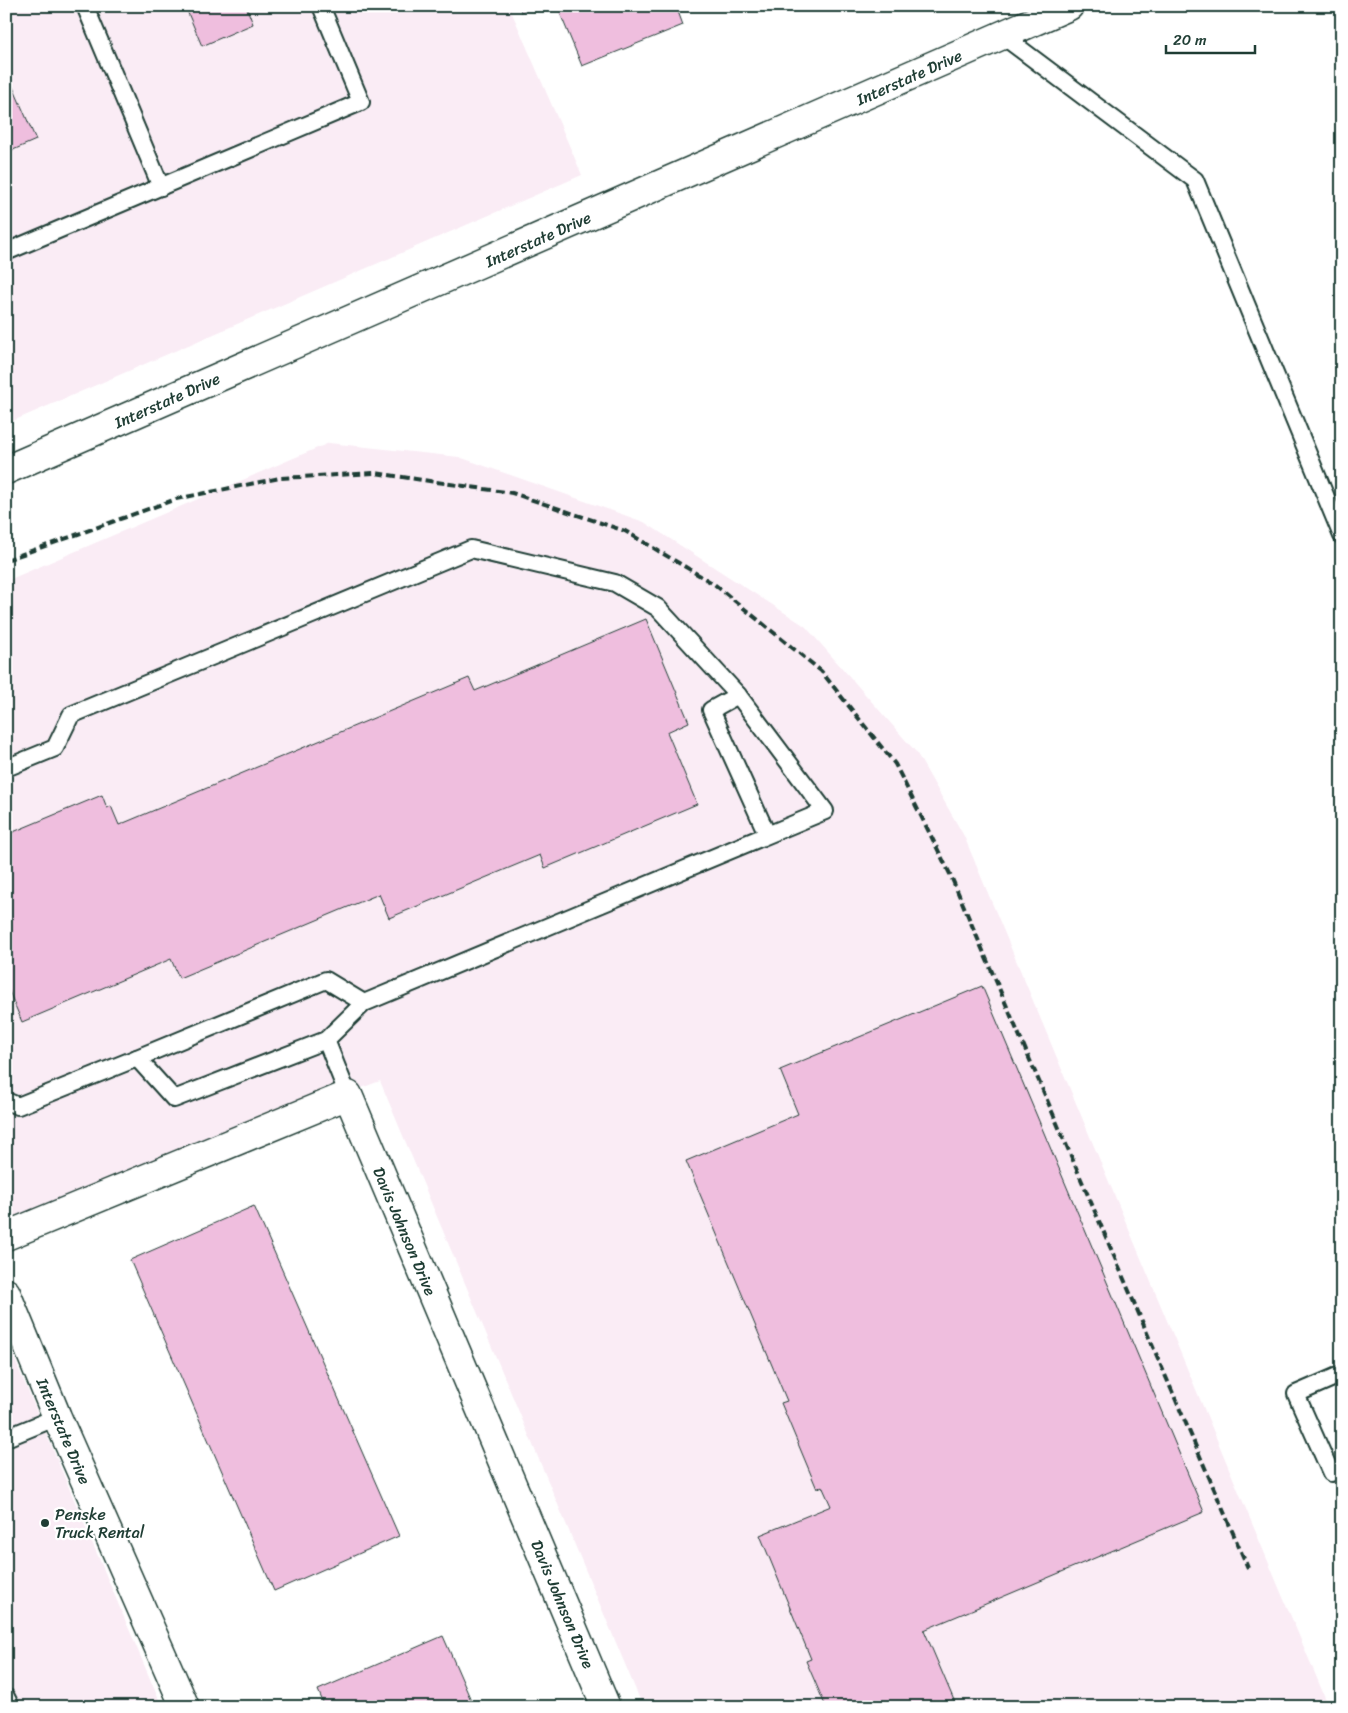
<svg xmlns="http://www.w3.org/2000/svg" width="1348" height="1713" viewBox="0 0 1348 1713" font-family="Sriracha,sans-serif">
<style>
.built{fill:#faecf5}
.building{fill:#efbede;stroke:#1f3d34}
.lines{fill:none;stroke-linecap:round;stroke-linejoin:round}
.service-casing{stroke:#1f3d34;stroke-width:20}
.minor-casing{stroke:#1f3d34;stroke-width:31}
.service{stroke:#fff;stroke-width:16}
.minor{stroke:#fff;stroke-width:28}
.rail{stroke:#1f3d34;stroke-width:4;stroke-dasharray:8 4;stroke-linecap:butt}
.poi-dot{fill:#1f3d34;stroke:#fff;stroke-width:2}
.labels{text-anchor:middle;stroke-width:4.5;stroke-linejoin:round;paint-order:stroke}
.street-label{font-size:16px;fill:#1f3d34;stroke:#fff}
.poi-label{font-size:16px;fill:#1f3d34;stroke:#fff;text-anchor:start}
</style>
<rect width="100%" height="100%" fill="#fff"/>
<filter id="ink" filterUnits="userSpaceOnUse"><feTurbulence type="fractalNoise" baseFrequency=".02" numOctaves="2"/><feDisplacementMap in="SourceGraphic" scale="10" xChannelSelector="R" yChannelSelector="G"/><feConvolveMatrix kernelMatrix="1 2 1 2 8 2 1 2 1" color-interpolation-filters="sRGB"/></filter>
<g filter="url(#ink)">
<g class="built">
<path d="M6 6H509L582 175 6 424Z"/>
<path d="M329 443 459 457 644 522 805 626 916 752 964 836 1329 1707H643L380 1081 8 1221 6 1216V581Z"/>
<path d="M6 1339 162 1707H6Z"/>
</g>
<g class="building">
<path d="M185 6H246L253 24 202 46Z"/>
<path d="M519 6H535L521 12Z"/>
<path d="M557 6H676L683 25 582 66Z"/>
<path d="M6 71 36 140 6 153Z"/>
<path d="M646 619 689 722 667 732 697 804 545 868 540 855 389 918 379 894 179 978 171 959 22 1022 6 984V835L102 795 107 808 111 806 119 825 469 678 475 691Z"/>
<path d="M982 986 1204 1512 924 1630 956 1705 952 1707H826L806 1661 811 1659 760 1535 831 1506 822 1486 817 1489 781 1403 787 1401 686 1161 798 1114 780 1070Z"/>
<path d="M254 1206 399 1536 274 1591 130 1260Z"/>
<path d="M443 1636 474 1707H325L318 1690Z"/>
</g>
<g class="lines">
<g class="service-casing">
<g id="service">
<path d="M85 6 161 187"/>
<path d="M1003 36 1195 180 1342 536"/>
<path d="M6 252 361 102 321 6"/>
<path d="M738 695 711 710 767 834"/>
<path d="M6 768 55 748 71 715 471 549 615 583 658 608 738 695 825 811 364 1003 326 1040 174 1099 137 1058 326 980 364 1003"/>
<path d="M326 1040 348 1095"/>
<path d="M6 1101 18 1106 137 1058"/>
<path d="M6 1438 57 1417"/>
<path d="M1331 1473 1296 1394 1342 1374"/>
<path d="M6 1697 11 1707"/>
</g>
</g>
<g class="minor-casing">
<g id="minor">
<path d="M6 470 1069 6"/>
<path d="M6 1236 348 1095 606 1707"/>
<path d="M6 1293 57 1417 185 1707"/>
</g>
</g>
<use href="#service" class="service"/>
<use href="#minor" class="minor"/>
<path class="rail" d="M6 560 176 499 280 478 375 473 512 493 625 531 714 584 821 671 895 764 950 874 1248 1568"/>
</g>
</g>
<circle class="poi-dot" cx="45" cy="1523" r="5"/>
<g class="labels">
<g class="street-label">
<text transform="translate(909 77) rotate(-24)" y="6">Interstate Drive</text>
<text transform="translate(538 239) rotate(-24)" y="6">Interstate Drive</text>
<text transform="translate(167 400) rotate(-24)" y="6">Interstate Drive</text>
<text transform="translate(405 1231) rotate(67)" y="6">Davis Johnson Drive</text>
<text transform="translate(64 1431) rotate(67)" y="6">Interstate Drive</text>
<text transform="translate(563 1604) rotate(67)" y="6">Davis Johnson Drive</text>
</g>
<g class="poi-label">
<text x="55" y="1520">Penske<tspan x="55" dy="18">Truck Rental</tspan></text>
</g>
</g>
<rect width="1348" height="1713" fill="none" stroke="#fff" stroke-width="25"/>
<rect x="12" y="12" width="1323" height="1688" fill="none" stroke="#1f3d34" stroke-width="2" filter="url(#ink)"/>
<path d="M1166 45v8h89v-8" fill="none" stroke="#1f3d34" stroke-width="2.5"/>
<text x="1173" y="45" font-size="15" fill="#1f3d34" stroke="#ffffff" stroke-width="4" paint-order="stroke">20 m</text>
</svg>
